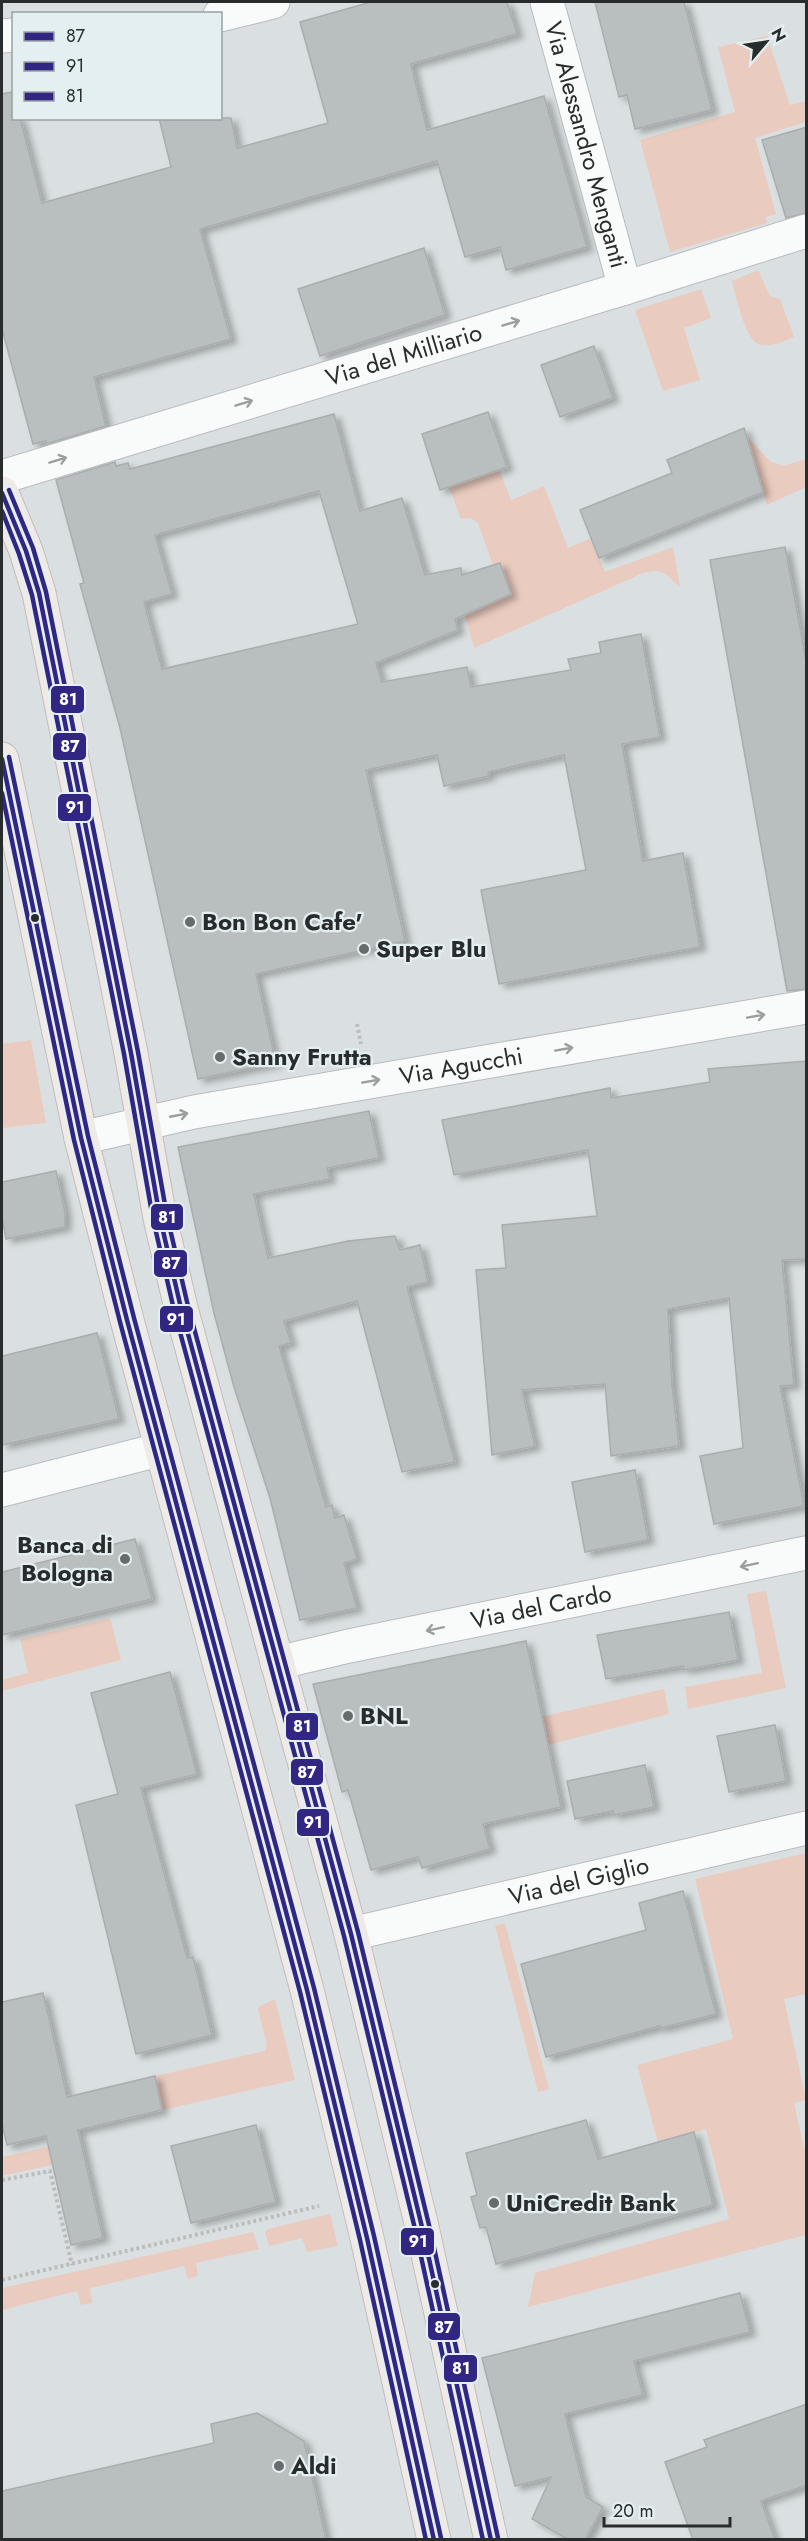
<svg xmlns="http://www.w3.org/2000/svg" width="808" height="2541" viewBox="0 0 808 2541" font-family="Jost,sans-serif">
<style>
.green{fill:#e9cbbf}
.building{fill:#b9bebf;stroke:#a9adae;stroke-width:1.5;fill-rule:evenodd;filter:url(#shadow)}
.lines{fill:none;stroke-linecap:round;stroke-linejoin:round}
.minor-casing{stroke:#b7bcbd;stroke-width:35}
.major-casing{stroke:#bbbebf;stroke-width:35}
.path{stroke:#bbbdbd;stroke-width:4;stroke-dasharray:3 3;stroke-linecap:butt}
.minor{stroke:#f9fafa;stroke-width:33}
.major{stroke:#f0eae7;stroke-width:33}
.bus-1-casing{stroke:#e4eff1;stroke-width:9}
.bus-2-casing{stroke:#e4eff1;stroke-width:9}
.bus-3-casing{stroke:#e4eff1;stroke-width:9}
.bus-1{stroke:#312783;stroke-width:4.5}
.bus-2{stroke:#312783;stroke-width:4.5}
.bus-3{stroke:#312783;stroke-width:4.5}
.oneway{stroke:#9b9d9e}
.bus-dot{fill:#282c2d;stroke:#e4eff1;stroke-width:2}
.poi-dot{fill:#666b6c;stroke:#e4eff1;stroke-width:2}
.labels{text-anchor:middle;stroke-width:4.5;stroke-linejoin:round;paint-order:stroke}
.street-label{font-size:24px;fill:#282c2d;stroke:#e4eff1}
.poi-label{font-size:24px;font-weight:bold;fill:#282c2d;stroke:#e4eff1;text-anchor:start}
.line-badge{stroke:#e4eff1;stroke-width:2}
.badge-label{font-size:16px;text-anchor:middle;font-weight:bold;fill:#fff}
</style>
<defs>
<filter id="shadow"><feDropShadow dx="6" dy="4" stdDeviation="3" flood-color="#0004"/></filter>
</defs>
<rect width="100%" height="100%" fill="#dae0e1"/>
<g class="green">
<path d="M767 36 790 105 806 101V122L755 138 776 214 766 217 767 223 670 252 640 140 735 112 718 47Z"/>
<path d="M758 270 770 296 780 299 794 337C784 341 772 347 761 345 745 342 736 295 732 281Z"/>
<path d="M701 289 711 318 684 328 700 380 663 391 635 310Z"/>
<path d="M747 437 771 462 784 466 806 459V487L767 505Z"/>
<path d="M499 470 511 500 544 486 568 548 591 538 605 572 673 547 680 587C664 575 667 568 643 573L474 648 465 615 511 594 501 576 504 574 500 563 493 565 478 523 471 518 461 519 449 487Z"/>
<path d="M31 1040 46 1123 2 1128V1044Z"/>
<path d="M766 1591 786 1688 688 1709 685 1687 762 1673 747 1594Z"/>
<path d="M110 1618 121 1660 2 1691V1680L28 1673 20 1639Z"/>
<path d="M664 1689 669 1714 547 1745 541 1717Z"/>
<path d="M806 1853V1994L784 1999 806 2100 794 2103 806 2157V2235L528 2307 535 2273 729 2219 706 2129 658 2143 637 2065 733 2039 695 1879Z"/>
<path d="M505 1923 549 2089 538 2092 495 1926Z"/>
<path d="M275 1999 295 2080 162 2110 155 2076 265 2051 267 2045 258 2009 260 2006Z"/>
<path d="M52 2146 56 2164 2 2176V2157Z"/>
<path d="M330 2214 338 2246 307 2252 302 2238 269 2246 265 2232 268 2229Z"/>
<path d="M253 2232 259 2249 196 2263 198 2276 188 2279 184 2266 90 2288 92 2303 81 2305 77 2291 2 2310V2288Z"/>
</g>
<g class="building">
<path d="M371 2H507L517 34 411 64 427 130 544 96 587 247 506 270 500 247 465 257 437 161 200 229 231 339 94 377 106 426 46 444V441L33 444 2 329V94L13 92 14 118H20L42 203 171 167 159 118H231L237 148 328 123 300 22Z"/>
<path d="M595 2H684L712 110 635 129 627 95 619 97Z"/>
<path d="M807 127V213L786 218 762 140Z"/>
<path d="M424 248 445 315 320 356 298 289Z"/>
<path d="M594 346 613 398 560 417 541 365Z"/>
<path d="M488 412 507 467 440 490 422 434Z"/>
<path d="M334 414 360 511 402 498 425 575 461 568 462 575 500 563 511 594 455 619 458 630 376 663 382 682 467 667 471 687 571 670 568 659 601 653 599 642 641 634 660 737 622 744 643 861 683 853 700 947 499 984 481 890 586 870 564 755 488 772 489 776 444 786 437 755 366 770 405 941 256 974 276 1063 198 1079 120 728 80 584 84 583 56 480 115 462 116 466 128 463 130 469ZM319 491 358 624 162 669 144 602 172 594 155 535Z"/>
<path d="M744 428 763 492 599 558 580 510 672 473 667 460Z"/>
<path d="M785 547 807 666V989L787 991 710 560Z"/>
<path d="M807 1061V1259L782 1260 794 1385 780 1386 804 1506 714 1524 700 1456 743 1448 729 1298 668 1309 672 1385 679 1446 611 1456 605 1384 522 1390 535 1446 492 1455 476 1270 506 1268 502 1225 597 1216 588 1150 454 1175 442 1120 610 1088 611 1098 710 1082 708 1069Z"/>
<path d="M369 1111 379 1158 327 1168 330 1179 254 1194 268 1258 348 1241 395 1236 400 1250 420 1245 428 1282 407 1287 455 1462 402 1472 357 1301 284 1321 291 1343 279 1346 326 1507 332 1505 335 1518 344 1515 357 1559 344 1563 357 1608 300 1620 270 1498 234 1387 214 1313 178 1147Z"/>
<path d="M56 1171 65 1212V1227L6 1239 2 1217V1182Z"/>
<path d="M97 1333 119 1419 2 1445V1356Z"/>
<path d="M635 1470 648 1540 585 1552 572 1482Z"/>
<path d="M135 1539 152 1599 2 1635V1572Z"/>
<path d="M729 1612 738 1660 684 1670 683 1666 606 1679 597 1635Z"/>
<path d="M526 1641 561 1807 483 1824 490 1849 422 1868 418 1857 371 1870 348 1790 342 1792 313 1684Z"/>
<path d="M170 1672 197 1774 141 1788 187 1958 193 1957 212 2035 136 2054 76 1805 118 1794 91 1693Z"/>
<path d="M775 1725 786 1781 729 1792 717 1736Z"/>
<path d="M645 1765 654 1807 614 1815 613 1811 575 1819 567 1781Z"/>
<path d="M683 1891 716 2014 661 2028 660 2026 546 2057 521 1964 646 1930 639 1903Z"/>
<path d="M43 1993 67 2097 155 2076 162 2110 78 2130 103 2238 71 2245 46 2136 7 2145 2 2124V2002Z"/>
<path d="M586 2120 598 2159 694 2132 713 2205 496 2264 486 2227 480 2228 471 2197 477 2195 466 2153Z"/>
<path d="M256 2125 276 2202 191 2223 171 2146Z"/>
<path d="M740 2293 750 2332 634 2361 643 2395 565 2414 586 2497 603 2507 585 2540H569L532 2519 551 2477 515 2486 482 2358Z"/>
<path d="M807 2404V2485L761 2501 775 2540H693L665 2462 707 2447 704 2440Z"/>
<path d="M257 2413 304 2441 326 2540H2V2491L214 2443 211 2424Z"/>
</g>
<g class="lines">
<g class="minor-casing">
<g id="minor">
<path id="s1" d="M547 2 625 288"/>
<path d="M220 15 273 2"/>
<path d="M2 36 14 35"/>
<path id="s2" d="M2 477 625 288 806 231"/>
<path id="s3" d="M81 1138 194 1112 806 1007"/>
<path d="M2 1490 162 1449"/>
<path id="s4" d="M277 1663 349 1646 806 1553"/>
<path id="s5" d="M351 1934 806 1828"/>
</g>
</g>
<g class="major-casing">
<g id="major">
<path d="M2 493 26 551 39 593 131 1053 160 1218 181 1308 351 1934 422 2227 491 2540"/>
<path d="M2 759 81 1138 127 1320 307 1990 367 2238 434 2540"/>
</g>
</g>
<g class="path">
<path d="M357 1024 361 1044"/>
<path d="M2 2180 50 2171 72 2265"/>
<path d="M2 2280 319 2206"/>
</g>
<use href="#minor" class="minor"/>
<use href="#major" class="major"/>
<g class="bus-1-casing">
<g id="bus-1">
<path d="M2 493 26 551 39 593 131 1053 160 1218 181 1308 351 1934 422 2227 491 2540"/>
<path d="M2 759 81 1138 127 1320 307 1990 367 2238 434 2540"/>
</g>
</g>
<g class="bus-2-casing">
<g id="bus-2">
<path d="M2 511 19 554 32 595 124 1054 153 1219 174 1310 344 1936 415 2229 483 2540"/>
<path d="M2 793 74 1140 120 1322 300 1992 360 2240 426 2540"/>
</g>
</g>
<g class="bus-3-casing">
<g id="bus-3">
<path d="M9 490 33 548 46 592 138 1052 167 1216 188 1306 358 1932 429 2225 498 2538"/>
<path d="M9 757 88 1136 134 1318 314 1988 374 2236 441 2538"/>
</g>
</g>
<use href="#bus-1" class="bus-1"/>
<use href="#bus-2" class="bus-2"/>
<use href="#bus-3" class="bus-3"/>
</g>
<defs><path id="oneway-shaft" d="M-6 0H5M1.5-3L5.5 0L1.5 3" fill="none" stroke-width="1.6" stroke-linecap="round" stroke-linejoin="round" transform="scale(1.5)"/></defs>
<g class="oneway">
<use href="#oneway-shaft" transform="translate(511 323) rotate(-17)"/>
<use href="#oneway-shaft" transform="translate(244 403) rotate(-17)"/>
<use href="#oneway-shaft" transform="translate(58 460) rotate(-17)"/>
<use href="#oneway-shaft" transform="translate(756 1016) rotate(-10)"/>
<use href="#oneway-shaft" transform="translate(564 1049) rotate(-10)"/>
<use href="#oneway-shaft" transform="translate(371 1081) rotate(-10)"/>
<use href="#oneway-shaft" transform="translate(179 1115) rotate(-11)"/>
<use href="#oneway-shaft" transform="translate(749 1565) rotate(168)"/>
<use href="#oneway-shaft" transform="translate(435 1629) rotate(168)"/>
</g>
<g class="bus-dot">
<circle cx="35" cy="918" r="5"/>
<circle cx="435" cy="2284" r="5"/>
</g>
<g class="poi-dot">
<circle cx="190" cy="922" r="6"/>
<circle cx="364" cy="949" r="6"/>
<circle cx="220" cy="1057" r="6"/>
<circle cx="125" cy="1559" r="6"/>
<circle cx="348" cy="1716" r="6"/>
<circle cx="494" cy="2203" r="6"/>
<circle cx="279" cy="2466" r="6"/>
</g>
<g class="labels">
<g class="street-label">
<text dy="8" stroke="none"><textPath href="#s1" startOffset="148">Via Alessandro Menganti</textPath></text>
<text dy="8" stroke="none"><textPath href="#s2" startOffset="420">Via del Milliario</textPath></text>
<text dy="8" stroke="none"><textPath href="#s3" startOffset="387">Via Agucchi</textPath></text>
<text dy="8" stroke="none"><textPath href="#s4" startOffset="270">Via del Cardo</textPath></text>
<text dy="8" stroke="none"><textPath href="#s5" startOffset="234">Via del Giglio</textPath></text>
</g>
<g class="poi-label">
<text x="202" y="930">Bon Bon Cafe'</text>
<text x="376" y="957">Super Blu</text>
<text x="232" y="1065">Sanny Frutta</text>
<text x="113" y="1553" text-anchor="end">Banca di<tspan x="113" dy="28">Bologna</tspan></text>
<text x="360" y="1724">BNL</text>
<text x="506" y="2211">UniCredit Bank</text>
<text x="291" y="2474">Aldi</text>
</g>
</g>
<g class="line-badge">
<rect x="50" y="685" width="35" height="29" rx="6" fill="#312783"/>
<rect x="52" y="732" width="35" height="29" rx="6" fill="#312783"/>
<rect x="57" y="793" width="35" height="29" rx="6" fill="#312783"/>
<rect x="150" y="1203" width="34" height="28" rx="6" fill="#312783"/>
<rect x="153" y="1249" width="35" height="29" rx="6" fill="#312783"/>
<rect x="159" y="1305" width="35" height="28" rx="6" fill="#312783"/>
<rect x="285" y="1712" width="34" height="29" rx="6" fill="#312783"/>
<rect x="290" y="1758" width="34" height="28" rx="6" fill="#312783"/>
<rect x="296" y="1808" width="34" height="29" rx="6" fill="#312783"/>
<rect x="400" y="2227" width="35" height="29" rx="6" fill="#312783"/>
<rect x="427" y="2312" width="34" height="29" rx="6" fill="#312783"/>
<rect x="443" y="2354" width="35" height="29" rx="6" fill="#312783"/>
</g>
<g class="badge-label">
<text x="68" y="705">81</text>
<text x="70" y="752">87</text>
<text x="75" y="813">91</text>
<text x="167" y="1223">81</text>
<text x="171" y="1269">87</text>
<text x="176" y="1325">91</text>
<text x="302" y="1732">81</text>
<text x="307" y="1778">87</text>
<text x="313" y="1828">91</text>
<text x="418" y="2247">91</text>
<text x="444" y="2333">87</text>
<text x="461" y="2374">81</text>
</g>
<rect width="808" height="2541" fill="none" stroke="#282c2d" stroke-width="6"/>
<rect x="12" y="12" width="210" height="108" fill="#e4eff1" stroke="#99a1a3" stroke-width="1.5"/>
<rect x="24" y="32" width="30" height="9" fill="#312783" stroke="#99a1a3" stroke-width="1.5"/>
<text x="66" y="42" font-size="18" fill="#282c2d">87</text>
<rect x="24" y="62" width="30" height="9" fill="#312783" stroke="#99a1a3" stroke-width="1.5"/>
<text x="66" y="72" font-size="18" fill="#282c2d">91</text>
<rect x="24" y="92" width="30" height="9" fill="#312783" stroke="#99a1a3" stroke-width="1.5"/>
<text x="66" y="102" font-size="18" fill="#282c2d">81</text>
<g transform="translate(766 42) rotate(61)" stroke="#e4eff1" stroke-width="4.5" paint-order="stroke">
<path d="M0-4.5L10 22L0 15L-10 22Z" fill="#282c2d"/>
<text y="-9" font-size="16" font-weight="bold" text-anchor="middle" fill="#282c2d">N</text>
</g>
<path d="M604 2517v9h126v-9" fill="none" stroke="#282c2d" stroke-width="3"/>
<text x="613" y="2517" font-size="18" fill="#282c2d" stroke="#e4eff1" stroke-width="4.5" paint-order="stroke">20 m</text>
</svg>
